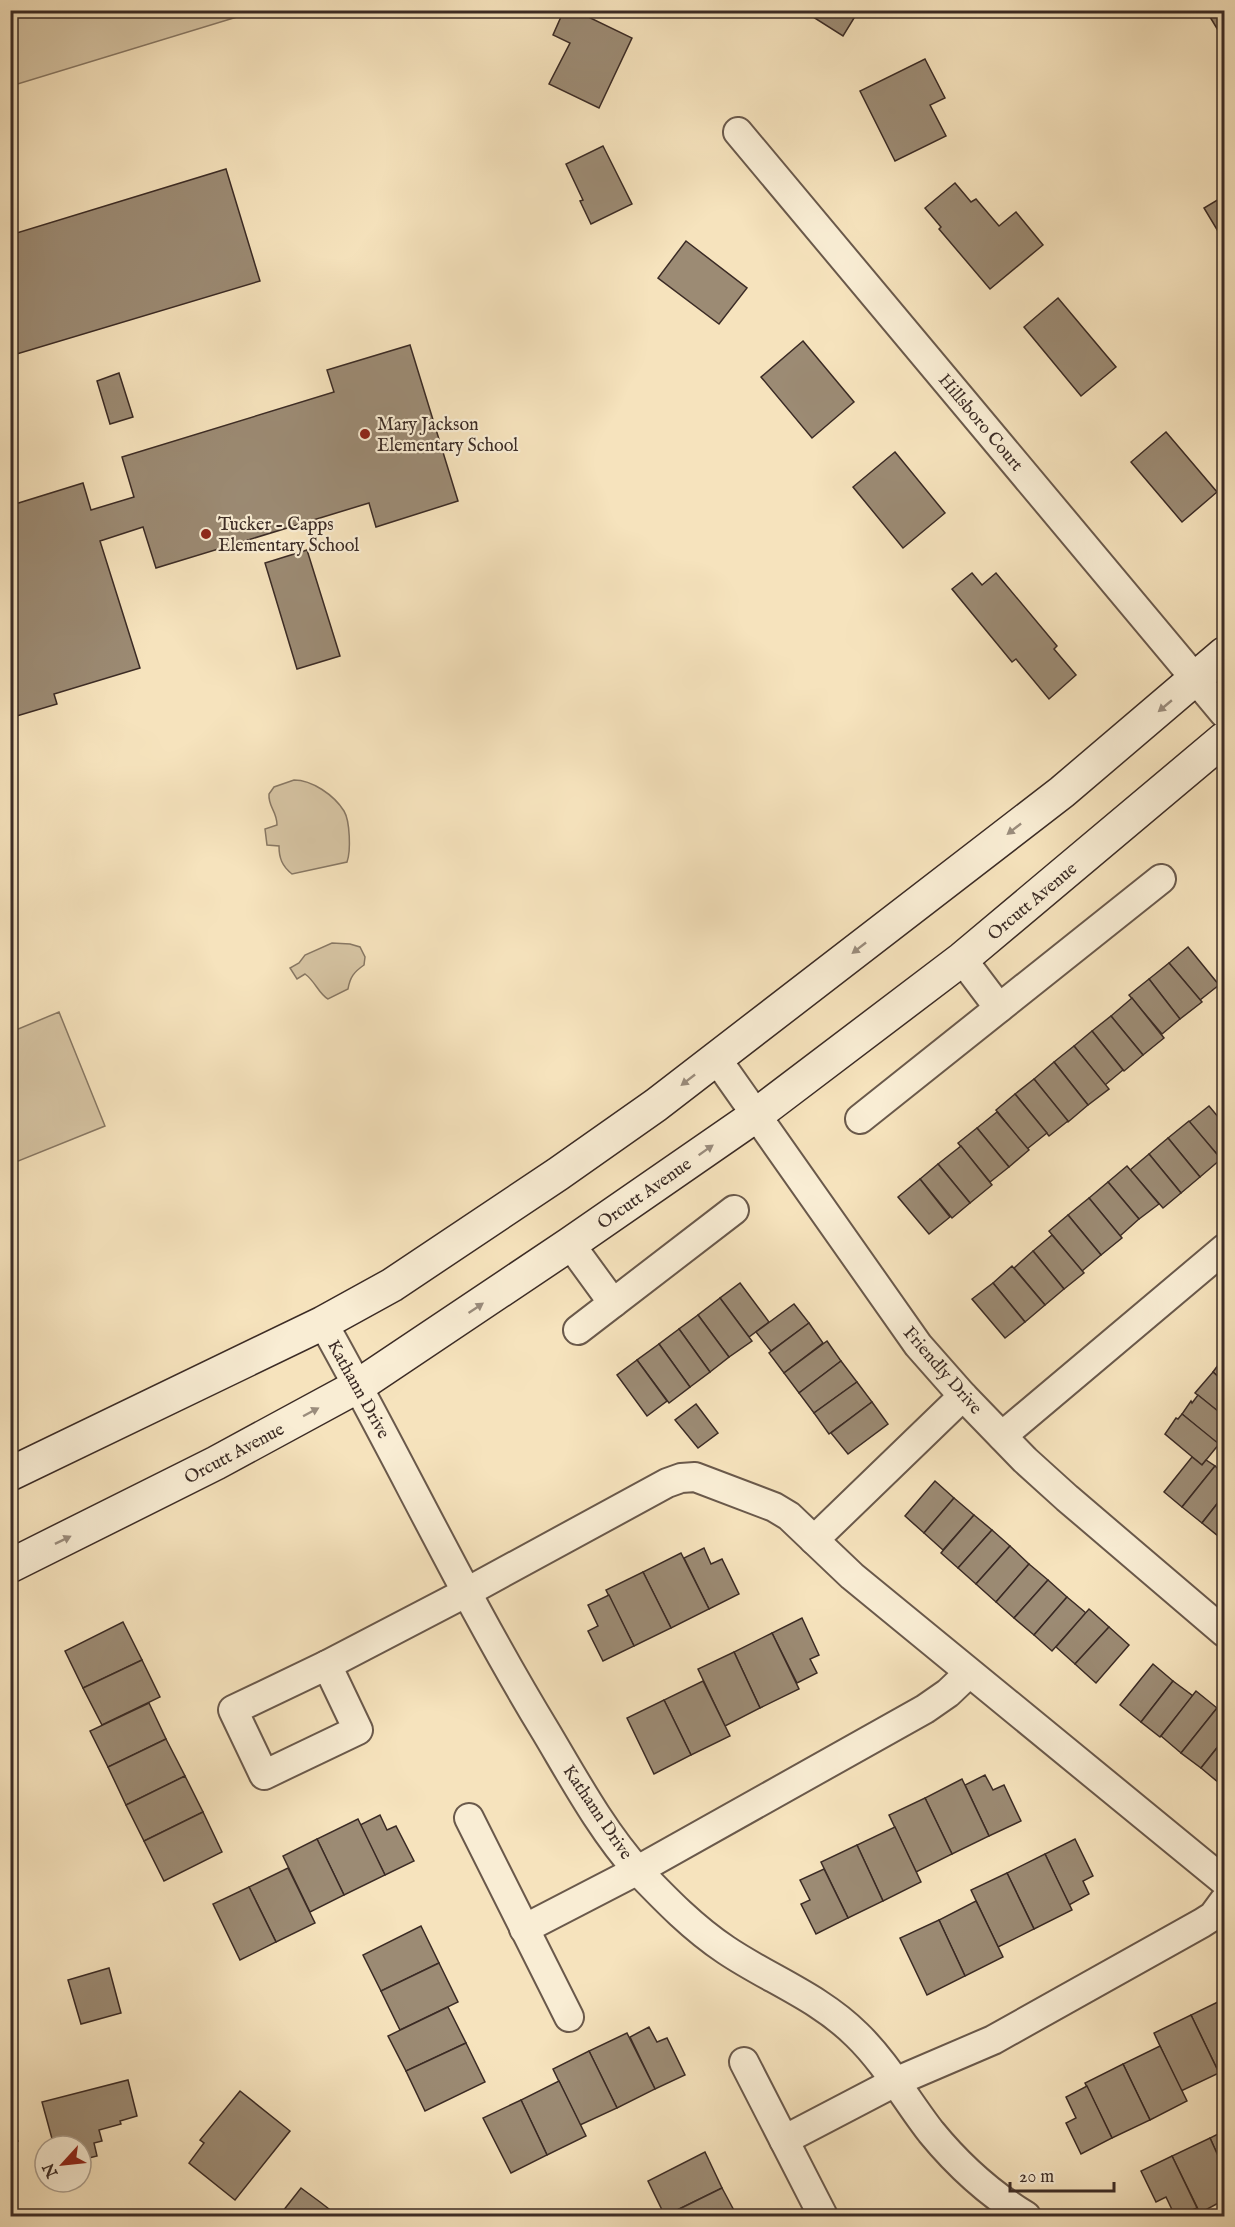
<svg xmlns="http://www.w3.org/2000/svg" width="1235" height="2227" viewBox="0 0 1235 2227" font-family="'IM FELL English',serif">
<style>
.green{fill:#d6c4a3;stroke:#887864;stroke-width:1.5}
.building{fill:#9c8b74;stroke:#3b2b25;stroke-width:1.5}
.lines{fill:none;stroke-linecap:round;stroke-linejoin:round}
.minor-casing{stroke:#6a594b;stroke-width:32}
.secondary-casing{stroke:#3b2b25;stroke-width:36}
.minor{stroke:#f9edd4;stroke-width:28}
.secondary{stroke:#f9edd4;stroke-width:33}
.oneway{fill:#9a8c7c}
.poi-dot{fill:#8f2418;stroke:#f9edd4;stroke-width:2}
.labels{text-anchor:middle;stroke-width:4.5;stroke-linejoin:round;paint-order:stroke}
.street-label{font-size:18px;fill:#3b2b25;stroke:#f9edd4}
.poi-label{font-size:18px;fill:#3b2b25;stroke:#f9edd4;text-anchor:start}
</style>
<rect width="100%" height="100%" fill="#f6e3bd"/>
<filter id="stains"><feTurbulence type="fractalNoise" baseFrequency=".00333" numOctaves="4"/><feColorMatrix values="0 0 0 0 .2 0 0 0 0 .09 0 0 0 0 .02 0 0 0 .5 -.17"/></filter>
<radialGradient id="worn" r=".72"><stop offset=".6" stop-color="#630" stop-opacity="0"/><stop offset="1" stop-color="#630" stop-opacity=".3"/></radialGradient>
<g class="green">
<path d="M11 10H235L237 17 11 86Z"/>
<path d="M294 780C312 780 334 795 344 811 350 821 351 851 347 862L292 874C282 866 279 858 279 846L267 845 265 829 277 825C277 811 268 807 269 794L274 787Z"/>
<path d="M332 943 350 944 360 947 365 957 364 965C354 972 350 977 348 989L328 999C319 994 315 981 305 974L297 979 290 968 299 963 305 955Z"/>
<path d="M59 1012 105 1126 11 1164V1032Z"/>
</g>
<g class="building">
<path d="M564 10H574L632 38 599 108 549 84 570 43 553 35Z"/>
<path d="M802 10H859L843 36Z"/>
<path d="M865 10H878L874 16Z"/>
<path d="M1209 10H1224V40L1207 12Z"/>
<path d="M925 59 945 98 930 105 946 136 895 161 860 91Z"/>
<path d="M603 146 632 204 591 224 580 201 583 200 566 164Z"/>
<path d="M226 169 260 281 10 356V235Z"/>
<path d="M955 183 971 202 976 199 999 226 1016 212 1043 245 990 289 939 229 941 227 925 208Z"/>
<path d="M1224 196V230L1219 233 1204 208Z"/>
<path d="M686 241 747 288 719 324 658 278Z"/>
<path d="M1058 298 1116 367 1081 396 1024 327Z"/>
<path d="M803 341 854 402 812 438 761 377Z"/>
<path d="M410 345 458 501 376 527 369 503 156 568 143 527 100 541 140 668 54 694 57 704 10 718V501L12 505 83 483 91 510 134 497 122 457 334 392 327 370Z"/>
<path d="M119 373 133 417 110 424 97 381Z"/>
<path d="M1166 432 1217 492 1182 522 1131 462Z"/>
<path d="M895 452 945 513 903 548 853 487Z"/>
<path d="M307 550 340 656 297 669 265 563Z"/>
<path d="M972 573 982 585 996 573 1057 646 1054 649 1076 675 1049 699 1016 659 1012 662 952 589Z"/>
<path d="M1188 947 1219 985 1200 1000 1169 963Z"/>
<path d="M1169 963 1202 1002 1180 1019 1149 979Z"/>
<path d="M1149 979 1180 1019 1162 1034 1129 995Z"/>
<path d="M1132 998 1164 1038 1143 1055 1111 1016Z"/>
<path d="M1111 1016 1143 1055 1124 1071 1092 1031Z"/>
<path d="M1092 1031 1123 1070 1105 1085 1074 1046Z"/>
<path d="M1074 1046 1109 1089 1088 1105 1054 1062Z"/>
<path d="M1054 1062 1088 1105 1068 1122 1034 1079Z"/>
<path d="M1034 1079 1068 1121 1049 1136 1015 1094Z"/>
<path d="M1015 1094 1047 1133 1027 1149 996 1110Z"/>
<path d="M1209 1106 1224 1124V1156L1221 1159 1189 1122Z"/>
<path d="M997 1112 1029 1150 1009 1167 977 1128Z"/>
<path d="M1189 1121 1221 1159 1200 1177 1168 1138Z"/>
<path d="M977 1128 1009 1167 990 1182 958 1143Z"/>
<path d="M1168 1138 1200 1177 1181 1193 1149 1154Z"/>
<path d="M961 1146 992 1185 970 1203 938 1164Z"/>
<path d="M1149 1154 1181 1193 1163 1208 1130 1170Z"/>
<path d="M938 1164 970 1203 952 1218 920 1179Z"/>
<path d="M1127 1166 1159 1204 1139 1219 1108 1182Z"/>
<path d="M920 1179 950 1217 929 1234 898 1197Z"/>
<path d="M1108 1182 1139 1219 1120 1236 1089 1198Z"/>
<path d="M1089 1198 1122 1238 1101 1255 1068 1215Z"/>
<path d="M1068 1215 1101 1255 1082 1271 1049 1231Z"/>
<path d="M1052 1235 1084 1273 1064 1289 1033 1251Z"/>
<path d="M1033 1251 1064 1289 1045 1305 1014 1268Z"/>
<path d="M1012 1266 1045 1305 1025 1322 993 1283Z"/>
<path d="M740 1283 769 1322 749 1337 720 1298Z"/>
<path d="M993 1283 1025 1322 1005 1338 972 1299Z"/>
<path d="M720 1298 752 1341 729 1357 698 1315Z"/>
<path d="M794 1304 809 1323 771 1351 756 1332Z"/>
<path d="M698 1315 729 1357 710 1372 679 1329Z"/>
<path d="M809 1323 823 1343 784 1373 769 1353Z"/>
<path d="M679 1329 710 1372 690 1387 659 1344Z"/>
<path d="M827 1341 841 1361 799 1393 784 1373Z"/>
<path d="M659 1344 690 1387 669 1403 637 1360Z"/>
<path d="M1224 1357V1382L1213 1372Z"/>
<path d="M637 1360 667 1401 647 1416 617 1375Z"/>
<path d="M841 1361 857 1382 814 1413 799 1393Z"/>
<path d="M1213 1372 1224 1382V1416L1195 1393Z"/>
<path d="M857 1382 872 1402 829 1434 814 1413Z"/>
<path d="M1198 1395 1224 1416V1441L1220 1446 1182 1414 1191 1401 1192 1403Z"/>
<path d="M872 1402 888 1424 848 1454 831 1433Z"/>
<path d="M696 1404 718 1433 698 1448 675 1420Z"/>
<path d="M1182 1414 1219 1444 1202 1465 1165 1434 1176 1418 1178 1419Z"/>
<path d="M1192 1457 1202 1465 1206 1460 1215 1466 1182 1507 1164 1492Z"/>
<path d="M1215 1466 1224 1474V1495L1202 1523 1182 1507Z"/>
<path d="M935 1481 954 1498 924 1533 905 1516Z"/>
<path d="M1224 1495V1538L1223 1540 1202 1523Z"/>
<path d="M954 1498 974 1515 943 1550 924 1533Z"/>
<path d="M974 1515 992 1530 958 1568 941 1553Z"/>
<path d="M992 1530 1010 1546 976 1584 958 1568Z"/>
<path d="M1010 1546 1029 1564 996 1602 976 1584Z"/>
<path d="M704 1548 711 1564 722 1559 739 1594 709 1609 684 1558Z"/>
<path d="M681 1553 709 1609 671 1628 643 1572Z"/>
<path d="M1029 1564 1048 1580 1014 1618 996 1602Z"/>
<path d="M643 1572 671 1628 634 1646 606 1590Z"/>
<path d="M1048 1580 1067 1597 1034 1635 1014 1618Z"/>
<path d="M609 1595 634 1646 603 1661 588 1631 598 1626 588 1605Z"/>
<path d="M1067 1597 1086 1613 1052 1651 1034 1635Z"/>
<path d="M1089 1609 1109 1627 1075 1664 1056 1647Z"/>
<path d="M802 1618 819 1655 810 1659 817 1673 797 1683 772 1633Z"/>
<path d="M123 1622 142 1660 83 1688 65 1651Z"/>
<path d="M1109 1627 1129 1645 1096 1683 1075 1664Z"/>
<path d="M772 1633 799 1689 760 1708 734 1652Z"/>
<path d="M734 1652 760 1708 725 1726 698 1669Z"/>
<path d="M142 1660 160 1697 102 1725 83 1688Z"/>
<path d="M1153 1664 1173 1681 1141 1722 1120 1705Z"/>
<path d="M703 1681 730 1736 691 1755 664 1700Z"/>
<path d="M1173 1681 1193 1696 1160 1737 1141 1722Z"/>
<path d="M1196 1691 1217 1708 1181 1753 1161 1736Z"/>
<path d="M664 1700 691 1755 654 1774 627 1718Z"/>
<path d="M149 1703 166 1739 108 1767 90 1731Z"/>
<path d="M1217 1708 1224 1714V1739L1201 1768 1181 1753Z"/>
<path d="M166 1739 185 1776 126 1805 108 1767Z"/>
<path d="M1224 1739V1777L1219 1783 1201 1768Z"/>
<path d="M985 1775 993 1790 1004 1785 1021 1821 989 1836 965 1785Z"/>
<path d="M185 1776 203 1812 144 1841 126 1805Z"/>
<path d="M1224 1777V1789L1218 1784Z"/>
<path d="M962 1779 989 1836 952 1854 925 1798Z"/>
<path d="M925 1798 952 1854 916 1872 889 1815Z"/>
<path d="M203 1812 222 1852 164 1881 144 1841Z"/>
<path d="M380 1815 387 1830 396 1826 414 1861 385 1875 360 1825Z"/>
<path d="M358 1819 385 1875 344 1895 317 1839Z"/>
<path d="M895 1827 921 1882 883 1901 857 1845Z"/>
<path d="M317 1839 344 1895 310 1912 283 1856Z"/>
<path d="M1075 1839 1093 1876 1083 1881 1089 1894 1069 1905 1045 1854Z"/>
<path d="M857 1845 883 1901 848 1918 821 1862Z"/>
<path d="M1045 1854 1072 1910 1034 1929 1007 1873Z"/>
<path d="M288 1868 315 1923 276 1942 249 1887Z"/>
<path d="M824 1869 848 1918 816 1934 801 1904 810 1900 800 1880Z"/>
<path d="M1007 1873 1034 1929 998 1947 971 1890Z"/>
<path d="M249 1887 276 1942 240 1960 213 1904Z"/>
<path d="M976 1901 1003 1957 965 1976 939 1920Z"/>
<path d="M939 1920 965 1976 927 1995 900 1938Z"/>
<path d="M421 1926 439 1963 381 1991 363 1955Z"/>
<path d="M439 1963 458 2002 400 2030 381 1991Z"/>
<path d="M109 1968 121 2013 81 2024 68 1980Z"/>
<path d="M1224 1999V2070L1219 2073 1191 2015Z"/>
<path d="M448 2007 466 2043 406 2071 388 2036Z"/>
<path d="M1191 2015 1219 2073 1181 2091 1154 2033Z"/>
<path d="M649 2027 657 2042 667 2038 685 2075 655 2089 630 2037Z"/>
<path d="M627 2033 655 2089 617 2108 589 2051Z"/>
<path d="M466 2043 485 2082 425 2111 406 2071Z"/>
<path d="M1160 2046 1187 2101 1150 2120 1123 2064Z"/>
<path d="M589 2051 617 2108 580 2125 553 2069Z"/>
<path d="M1123 2064 1150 2120 1112 2138 1085 2083Z"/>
<path d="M128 2080 137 2116 120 2121 121 2124 99 2130 102 2141 94 2143 97 2156 81 2160V2146H54L42 2102Z"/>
<path d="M559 2081 586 2136 547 2155 521 2100Z"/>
<path d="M1087 2086 1112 2138 1081 2154 1066 2123 1076 2118 1066 2097Z"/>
<path d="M240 2091 290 2131 235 2200 189 2163 204 2143 200 2140Z"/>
<path d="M521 2100 547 2155 511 2173 483 2118Z"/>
<path d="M10 2130 18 2141 10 2146Z"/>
<path d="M1224 2131V2169L1210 2138Z"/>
<path d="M1210 2138 1224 2169V2200L1200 2213 1172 2156Z"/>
<path d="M705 2152 722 2188 665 2216 648 2181Z"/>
<path d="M1172 2156 1197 2208 1179 2216H1175L1166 2197 1156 2202 1141 2171Z"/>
<path d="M301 2188 320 2202 338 2216H279Z"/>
<path d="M722 2188 737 2216H665Z"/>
</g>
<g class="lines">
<g class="minor-casing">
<g id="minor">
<path d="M738 132 1224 713"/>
<path d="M962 959 999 1008"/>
<path d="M716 1058 918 1345 963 1396 1025 1460 1067 1498 1224 1632"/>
<path d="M860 1119 1161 879"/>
<path d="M570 1244 613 1303"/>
<path d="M323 1323C399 1458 465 1599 546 1732 574 1779 602 1831 639 1872 666 1900 693 1928 726 1950 769 1979 819 1997 857 2035 886 2063 906 2100 931 2132 958 2165 990 2194 1026 2216"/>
<path d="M578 1330 734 1210"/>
<path d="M1002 1436 1224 1249"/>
<path d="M814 1540 963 1396"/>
<path d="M327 1665 467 1592 667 1483 681 1478 695 1477 774 1507 789 1516 852 1576 1224 1881"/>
<path d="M327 1665 358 1730 264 1775 233 1710Z"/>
<path d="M469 1818 569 2017"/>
<path d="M524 1929 638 1870 925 1709 948 1693 969 1673"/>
<path d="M744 2062 823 2216"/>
<path d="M784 2140 895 2082 993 2040 1202 1923 1213 1916 1224 1901"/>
</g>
</g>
<g class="secondary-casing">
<g id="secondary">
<path d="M10 1474 323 1323 392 1285 558 1174 656 1105 1062 792 1224 654"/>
<path d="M10 1566 216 1463 358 1386 570 1244 755 1116 962 959 1224 739"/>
</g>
</g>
<use href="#minor" class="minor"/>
<use href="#secondary" class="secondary"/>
</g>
<defs><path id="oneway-solid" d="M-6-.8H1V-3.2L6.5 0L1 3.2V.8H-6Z" transform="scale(1.5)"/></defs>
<g class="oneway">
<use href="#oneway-solid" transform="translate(1165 706) rotate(140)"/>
<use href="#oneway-solid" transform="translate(1014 829) rotate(142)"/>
<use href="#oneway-solid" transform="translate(859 948) rotate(142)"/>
<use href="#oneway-solid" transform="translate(688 1080) rotate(142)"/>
<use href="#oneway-solid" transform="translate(706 1150) rotate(-35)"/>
<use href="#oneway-solid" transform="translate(476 1308) rotate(-34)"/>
<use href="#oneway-solid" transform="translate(311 1412) rotate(-28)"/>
<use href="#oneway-solid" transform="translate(63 1540) rotate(-26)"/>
</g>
<g class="poi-dot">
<circle cx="365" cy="434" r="6"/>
<circle cx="206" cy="534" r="6"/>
</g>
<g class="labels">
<g class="street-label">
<text transform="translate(981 422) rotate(50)" y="6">Hillsboro Court</text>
<text transform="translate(1032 901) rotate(-40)" y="6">Orcutt Avenue</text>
<text transform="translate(644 1193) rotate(-35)" y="6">Orcutt Avenue</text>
<text transform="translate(943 1370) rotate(49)" y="6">Friendly Drive</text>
<text transform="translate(359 1389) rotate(61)" y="6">Kathann Drive</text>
<text transform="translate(234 1453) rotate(-28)" y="6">Orcutt Avenue</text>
<text transform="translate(598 1812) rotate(56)" y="6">Kathann Drive</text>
</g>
<g class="poi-label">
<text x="377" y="430">Mary Jackson<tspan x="377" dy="21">Elementary School</tspan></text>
<text x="218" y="530">Tucker - Capps<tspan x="218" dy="21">Elementary School</tspan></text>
</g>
</g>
<rect width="1235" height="2227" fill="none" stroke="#f6e3bd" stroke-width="36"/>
<rect x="12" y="12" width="1211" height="2203" fill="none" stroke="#3b2b25" stroke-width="3"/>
<rect x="18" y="18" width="1199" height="2191" fill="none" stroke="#3b2b25" stroke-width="1.5"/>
<g transform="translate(63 2164) rotate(243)"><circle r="28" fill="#f9edd4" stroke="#ad9f8e" stroke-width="1.5"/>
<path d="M0-4.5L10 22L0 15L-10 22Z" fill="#8f2418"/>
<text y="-9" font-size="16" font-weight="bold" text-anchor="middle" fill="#3b2b25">N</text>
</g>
<path d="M1010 2182v9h104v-9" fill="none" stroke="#3b2b25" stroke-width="3"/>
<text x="1019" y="2182" font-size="18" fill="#3b2b25" stroke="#f9edd4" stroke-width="4.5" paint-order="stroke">20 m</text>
<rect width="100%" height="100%" filter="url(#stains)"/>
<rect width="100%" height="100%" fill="url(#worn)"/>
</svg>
